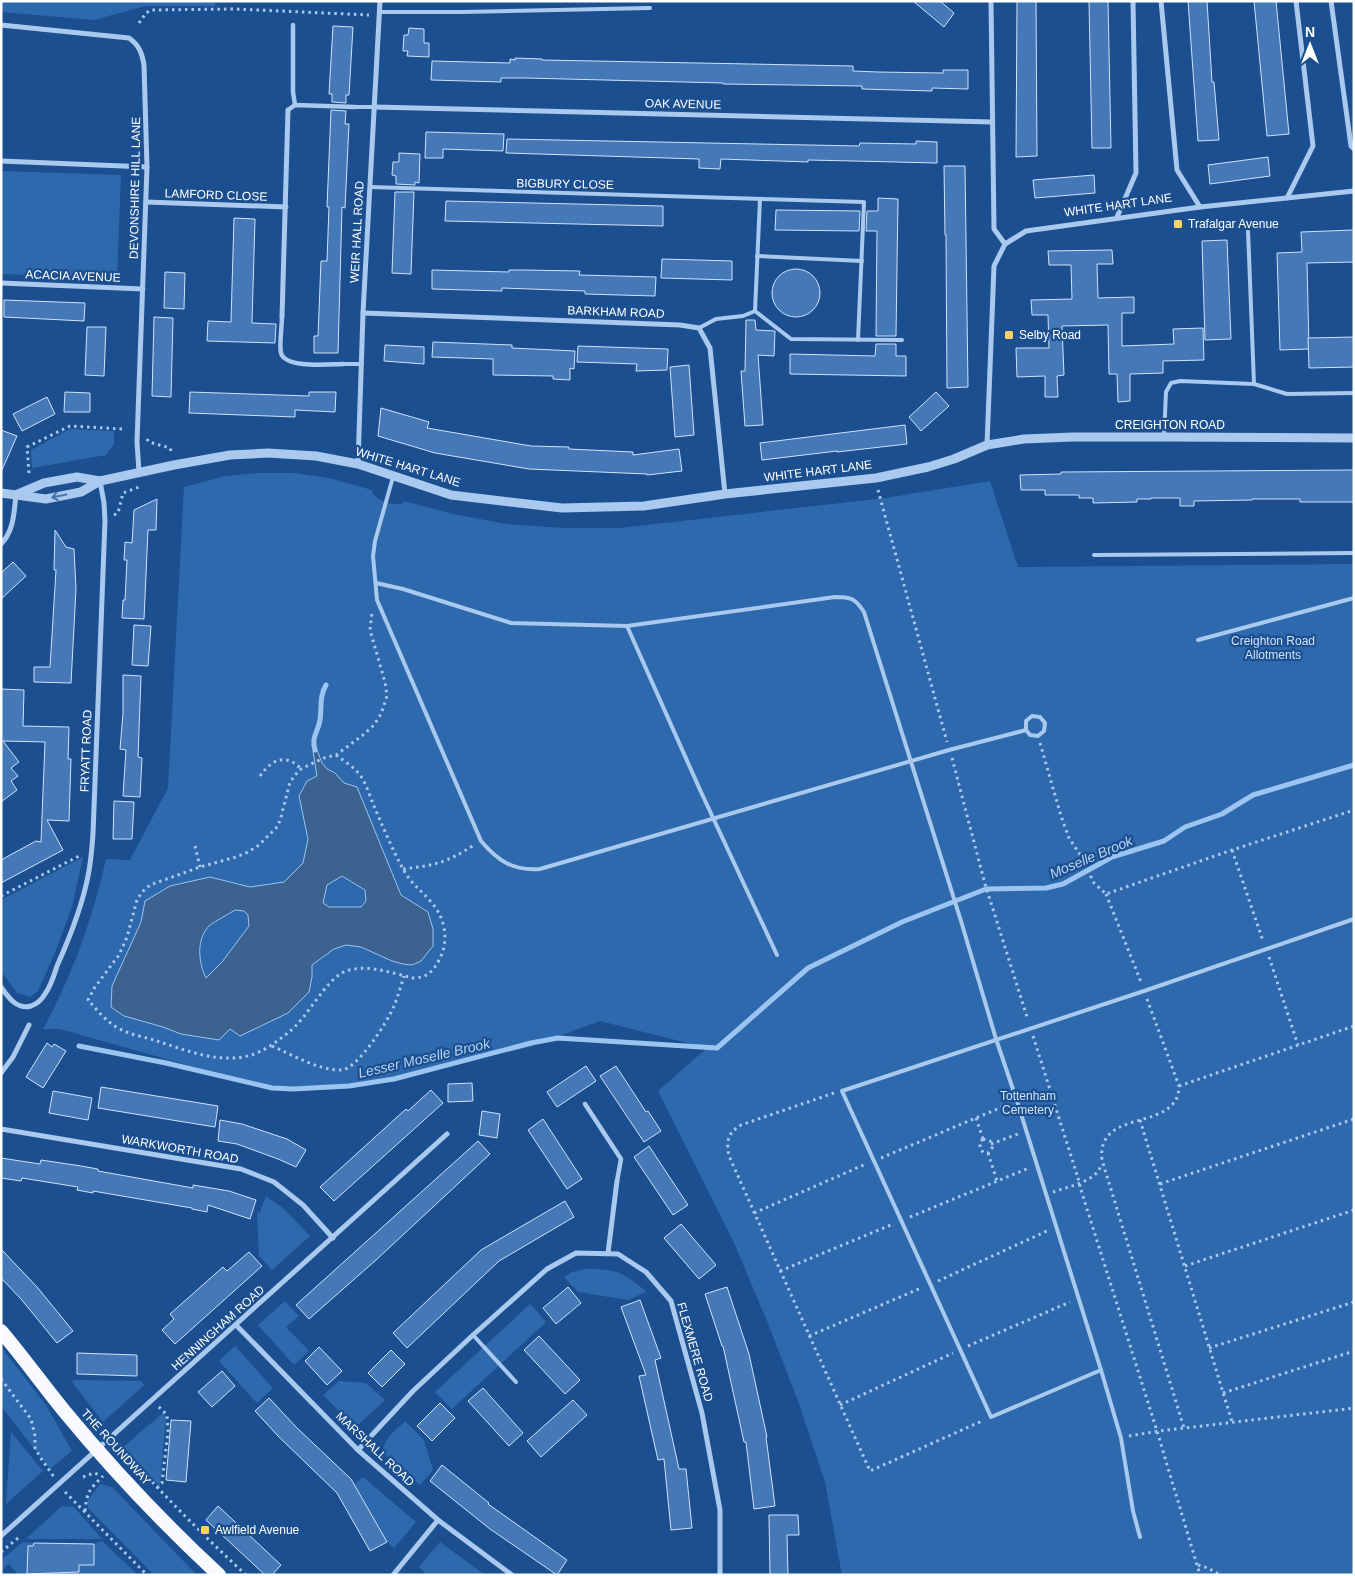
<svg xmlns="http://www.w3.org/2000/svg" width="1355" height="1576" viewBox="0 0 1355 1576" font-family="Helvetica,sans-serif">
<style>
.green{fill:#2e69ad}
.water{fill:#3c6290;stroke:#9cc4f0;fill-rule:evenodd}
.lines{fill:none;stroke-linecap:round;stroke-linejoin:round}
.stream{stroke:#9cc4f0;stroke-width:5}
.building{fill:#4478b7;stroke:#cfe3fa}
.path{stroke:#a9c9ee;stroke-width:3;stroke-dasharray:2.5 4;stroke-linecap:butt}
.service{stroke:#a9c9ee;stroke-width:4}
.pedestrian{stroke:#a9c9ee;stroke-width:4.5}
.minor{stroke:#a9c9ee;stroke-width:5}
.tertiary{stroke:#a9c9ee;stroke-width:9}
.trunk{stroke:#f8faff;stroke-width:14}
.path-bridge{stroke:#a9c9ee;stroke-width:3;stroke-dasharray:2.5 4;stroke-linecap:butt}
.oneway{stroke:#4674ac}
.poi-dot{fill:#ffd166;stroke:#1b4f8f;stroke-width:2}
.labels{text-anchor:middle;stroke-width:4.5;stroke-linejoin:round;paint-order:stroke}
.street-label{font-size:12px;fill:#fff;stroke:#1b4f8f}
.poi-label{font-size:12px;fill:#fff;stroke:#1b4f8f;text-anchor:start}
.park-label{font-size:12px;fill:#cfe3fa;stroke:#1b4f8f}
.water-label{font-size:14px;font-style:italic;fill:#b5d3f5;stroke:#1b4f8f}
</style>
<rect width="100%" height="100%" fill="#1b4f8f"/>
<g class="green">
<path d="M1 1H215V6H145L94 20 1 12Z"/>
<path d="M1 171 121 175 117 278 1 274Z"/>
<path d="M70 429 114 431V444L106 455 32 468 31 450Z"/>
<path d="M258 473H293L329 478 372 490V492C377 501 393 507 403 503L404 501 453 514 506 524 564 528H619L885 498 990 481 1018 567 1354 564V1575H842L825 1482 798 1401 767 1321 734 1243 658 1091 707 1048 600 1021 530 1047 349 1087 272 1089 60 1029H43C72 976 93 918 106 859L130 860 168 788 184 487 225 476Z"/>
<path d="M83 857 72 907 54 955 38 991 30 997 17 993 1 971V900Z"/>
<path d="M266 1196 284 1209 310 1236 272 1270 259 1256 257 1213 260 1212Z"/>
<path d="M586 1269C613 1268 626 1273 646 1292L628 1300 578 1292 564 1277 572 1272Z"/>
<path d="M285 1301 299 1316 286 1327 309 1351 294 1365 258 1325Z"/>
<path d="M530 1304 546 1322 452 1409 435 1392Z"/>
<path d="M235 1346 273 1388 257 1403 219 1361Z"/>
<path d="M1 1347 46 1405 72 1451 50 1469 1 1406Z"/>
<path d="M75 1380 141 1381 144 1385 103 1422 72 1382Z"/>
<path d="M339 1381 366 1383 385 1400 358 1425 354 1426 323 1395Z"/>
<path d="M163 1413 166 1417 160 1487 123 1447Z"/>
<path d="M405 1421 424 1440 433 1470 420 1485 385 1455C378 1442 397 1430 405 1421Z"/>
<path d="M11 1432 43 1471 6 1504Z"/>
<path d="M363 1477 416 1522 394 1548 387 1542 357 1490 355 1484Z"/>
<path d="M100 1484 112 1487 197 1575H154L88 1508V1500Z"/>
<path d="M62 1506 74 1507 102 1539H26Z"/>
<path d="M102 1541 138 1575H18L9 1564 1 1571V1560L23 1542 34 1543 33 1546H28V1574H48L49 1564 66 1572H79V1565H94V1544Z"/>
<path d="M440 1542 485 1575 426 1574 419 1567Z"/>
</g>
<path class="water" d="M315 750H317L322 763 327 769 335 773 344 783 357 787 401 895 428 912 433 929V946L421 961 412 965 403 964 392 961 361 947 346 945 334 949 312 965V977L309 992 288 1013 240 1036 230 1029 219 1040 181 1034 163 1027 124 1016 111 1007 112 986 141 922 145 901 170 886 210 877 250 887 284 882 303 863 308 839 299 796 307 781 317 776 313 751ZM342 876 365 890 366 901 361 907H329L323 903 327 885ZM235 910 244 911 248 915 249 926 222 962 206 978C198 962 196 938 210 925 217 920 227 915 235 910Z"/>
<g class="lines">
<g class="stream">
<path d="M315 750C311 736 318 733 320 720 322 707 319 697 326 685"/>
<path d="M79 1046 166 1063 272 1088 293 1089 349 1086 394 1079 531 1043 558 1038 717 1048 808 968 902 922 986 889 1046 888 1063 884 1112 857 1164 841 1185 827 1222 814 1253 795 1354 765"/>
</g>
</g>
<g class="building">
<path d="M913 1H940L954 13 944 27Z"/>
<path d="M1017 1H1036L1037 156 1016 157Z"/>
<path d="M1089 1H1108L1111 148H1092Z"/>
<path d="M1188 1H1207L1212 82H1214L1219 140 1198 141Z"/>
<path d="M1254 1H1276L1289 134 1267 136Z"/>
<path d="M333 26 353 27 349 95H346V103L332 102V94H329Z"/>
<path d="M409 28 424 29V43H429V57L407 56 408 51H403L404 35H408Z"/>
<path d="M515 58 542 59V60L853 66V71L878 72 943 73V70H968V89L932 88V91L862 89V86L723 84V83L526 78H501V82L431 80 432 61 510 63V59L515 60Z"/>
<path d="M331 110 346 111 345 124H349L345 208 342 207 338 353H314V336H318L321 261H327L329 207H327Z"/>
<path d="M426 132 504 134 503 151 443 149V158H425Z"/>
<path d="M507 139 859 146 860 143 916 144V141L937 142V163L854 161 808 160V162L721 159 720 169 699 168V159L506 153Z"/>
<path d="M399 153 420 154 419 183 415 182V185L396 184V176L392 175 393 162H399Z"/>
<path d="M1268 157 1270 176 1210 184 1208 165Z"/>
<path d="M944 166H965L968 387 947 388 946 235H945Z"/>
<path d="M1094 175 1095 193 1035 198 1033 180Z"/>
<path d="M395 192H414L411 274 392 273Z"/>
<path d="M878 198 898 199 896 336H876L877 231H866L867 211H878Z"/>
<path d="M446 201 663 206V226L445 221Z"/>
<path d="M776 210 860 211 859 231 775 230Z"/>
<path d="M234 218 255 219 252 323 276 324 275 343 207 341 208 321 231 322Z"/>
<path d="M1354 230V262L1307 263 1309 349 1280 350 1277 253 1302 252 1301 232Z"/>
<path d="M1227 240 1231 339 1205 340 1202 241Z"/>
<path d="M1112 250 1113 264H1097L1098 298 1134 297V313H1122V346L1174 344 1173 329 1203 328 1204 360 1163 361V373L1130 374V401L1118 402 1117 374H1109L1108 325 1062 326 1064 375 1057 376 1058 397H1045V376L1017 377 1016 348H1049L1048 315H1032L1031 300 1072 299 1071 265H1049L1048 251Z"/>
<path d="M662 259 732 261V280L661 278Z"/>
<circle cx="796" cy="293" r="24"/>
<path d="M432 270 509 272V270H525L580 271 579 275 656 277 655 296 585 294V291L502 288V291L432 289Z"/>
<path d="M165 272 185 273 184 309 164 308Z"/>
<path d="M4 300 85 303 84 321 4 317Z"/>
<path d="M154 317 173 318 171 397 152 396Z"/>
<path d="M746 320H755L756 330 775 331 774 356 758 355 763 425 745 426 741 371H745Z"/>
<path d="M87 327H106L104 376 85 375Z"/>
<path d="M1354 337V367L1309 368 1308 338Z"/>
<path d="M433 342 512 345V348L575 351 574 369 570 368V380L553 379V376L493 375V359L432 357Z"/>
<path d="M876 344H896V356H906V376L790 374V354L875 356Z"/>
<path d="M385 345 424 347V364L384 361Z"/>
<path d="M578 346 668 349 667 370 636 371 637 364 577 362Z"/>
<path d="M689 365 694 435 675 437 670 367Z"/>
<path d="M65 392 90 393V412H64Z"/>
<path d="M190 392 309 396V392H336L335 412 295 410V417L189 413Z"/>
<path d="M936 392 949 406 921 431 909 417Z"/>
<path d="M47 397 55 414 22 431 13 414Z"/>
<path d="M381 408 429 422 427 428 531 446 569 447V449L633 452V455L679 449 682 471 647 475V474L529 469 435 453 378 436Z"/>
<path d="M905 425 907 444 837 452V451L762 460 760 443Z"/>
<path d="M1 430 17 436 1 472Z"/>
<path d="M1354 470V502H1300V499H1252V500L1194 501V506H1180V498H1151V499H1137V502L1093 503V498H1079V495H1045V490H1021L1020 475 1061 474V472Z"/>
<path d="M157 499 156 530H148L144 619 122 618 123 600H125L127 560H124L125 542 132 543 134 510Z"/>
<path d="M55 530 66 547 74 549 76 589 71 683 34 682V667H50L56 570H54Z"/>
<path d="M13 562 26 576 1 599V573Z"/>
<path d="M134 625 151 626 148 666 132 665Z"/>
<path d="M123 675 141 676 138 757 142 758 140 797 123 796 126 750 120 749 123 713Z"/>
<path d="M1 689 24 690 23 726 69 727 68 759H71L69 821 47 820 63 850 1 883V860L36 841 41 842 45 742 3 741 19 762 11 768 18 776 11 781 17 790 1 802Z"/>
<path d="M114 801 134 802 132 839H113Z"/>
<path d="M47 1043 52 1047 54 1044 66 1051 43 1088 26 1077Z"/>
<path d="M586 1066 596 1081 557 1107 547 1092Z"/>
<path d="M616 1066 646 1112 648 1111 661 1131 644 1142 600 1076Z"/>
<path d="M472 1083 473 1101 448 1102V1084Z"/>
<path d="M101 1087 218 1106 215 1127 98 1108Z"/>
<path d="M431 1090 443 1103 334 1201 320 1187 406 1109 408 1111Z"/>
<path d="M53 1091 92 1098 88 1120 49 1113Z"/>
<path d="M482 1111 500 1114 497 1138 479 1135Z"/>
<path d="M543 1119 582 1179 567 1189 528 1130Z"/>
<path d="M220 1120 242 1124 287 1139 306 1150 296 1167 278 1159 237 1144 218 1141Z"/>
<path d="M478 1141 490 1154 376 1260 309 1319 296 1305Z"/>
<path d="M649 1146 688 1205 673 1215 634 1157Z"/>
<path d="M1 1158 40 1164 41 1160 81 1166 98 1169V1171L193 1188V1185L229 1191 256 1200 250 1219 208 1205 207 1212 192 1209V1208L93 1191V1193L77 1190 78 1187 22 1178 21 1181 1 1178Z"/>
<path d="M565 1201 574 1217 499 1261 407 1348 393 1333 481 1250Z"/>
<path d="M681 1224 716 1265 699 1279 664 1238Z"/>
<path d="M1 1249 37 1287 73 1331 57 1343 21 1299 1 1278Z"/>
<path d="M249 1252 262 1266 175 1344 162 1330 174 1319 170 1314 223 1267 227 1271Z"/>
<path d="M568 1287 581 1303 556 1324 543 1308Z"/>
<path d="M727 1287 749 1354 767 1437H766L775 1506 754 1509 746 1442H744L723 1346H722L705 1294Z"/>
<path d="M640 1300 661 1358 655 1360 679 1469H686L692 1528 671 1530 664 1459 658 1460 639 1376 646 1375 621 1307Z"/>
<path d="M539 1336 580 1380 565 1394 524 1350Z"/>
<path d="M319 1347 342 1371 327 1385 305 1361Z"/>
<path d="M391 1350 405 1364 382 1387 368 1373Z"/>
<path d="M77 1353 137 1355V1376L77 1374Z"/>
<path d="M222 1371 235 1386 212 1407 198 1392Z"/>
<path d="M483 1388 523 1433 509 1446 468 1401Z"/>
<path d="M269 1398 296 1427 351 1479 387 1542 370 1551 337 1493 278 1436 255 1411Z"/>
<path d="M573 1400 587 1415 541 1457 527 1441Z"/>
<path d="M440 1403 455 1418 432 1441 417 1426Z"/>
<path d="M171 1420 191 1421 186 1482 166 1480Z"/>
<path d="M442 1465 489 1503 488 1504 567 1560 557 1575 490 1529 430 1481Z"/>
<path d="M218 1506 281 1565 272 1575H265L206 1520Z"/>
<path d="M769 1515H798L799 1535H787L788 1575H770Z"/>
<path d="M34 1543 94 1544V1565H79V1572L27 1574 28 1546H33Z"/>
</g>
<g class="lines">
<g class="path">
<path d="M139 23 146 13 151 10 235 9 369 15"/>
<path d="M147 439 149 442 170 448 172 453"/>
<path d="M29 473 27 447 70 426 122 429"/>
<path d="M878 490 947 742"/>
<path d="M114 515 118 513 123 493 142 486"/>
<path d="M1040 743 1061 816 1069 838 1081 856 1094 883 1106 894 1232 850 1354 810"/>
<path d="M336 755C345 762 356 768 362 778 367 786 370 797 374 806 383 827 392 849 403 869 412 885 421 890 432 903 446 920 449 942 439 960 433 972 426 978 413 978 391 973 363 962 342 973 324 983 307 1018 289 1032 275 1043 261 1054 243 1057 213 1062 182 1049 154 1040 144 1037 132 1035 122 1030 108 1024 98 1011 88 1000L95 987 119 955 127 937 137 900 142 892 150 885 200 867 236 857 248 852 259 845 278 826 281 817 290 782 296 774 301 769 313 763 324 758 336 755 363 735 374 725 381 714 387 696 385 682 370 630 372 612"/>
<path d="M952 758 985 884 1028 1020"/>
<path d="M260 776C272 759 286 753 301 769"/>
<path d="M195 846 200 867"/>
<path d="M1232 850 1263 941"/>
<path d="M403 869C436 865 446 863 474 845"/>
<path d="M1106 894 1141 982"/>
<path d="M1 896 81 855"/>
<path d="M1269 957 1298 1045"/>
<path d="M1147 999 1179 1086C1179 1091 1178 1097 1175 1101 1158 1128 1097 1113 1102 1160L1184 1428"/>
<path d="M1033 1036 1078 1178"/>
<path d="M272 1046C293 1055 317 1070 341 1070 357 1070 388 1021 394 1006 398 996 401 986 404 976"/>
<path d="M1179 1086 1354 1026"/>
<path d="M834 1093 741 1125C728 1133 726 1140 729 1156L870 1471 982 1421"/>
<path d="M976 1118 983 1139"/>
<path d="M1140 1120 1232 1422"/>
<path d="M983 1139 990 1141 992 1148 988 1153H984L980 1149V1142Z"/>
<path d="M991 1144 1018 1134"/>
<path d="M988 1153 997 1181"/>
<path d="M881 1158 1009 1104"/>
<path d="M1160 1184 1354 1119"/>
<path d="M1081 1190 1157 1431 1200 1575"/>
<path d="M1053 1192C1067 1187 1099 1181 1101 1164"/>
<path d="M754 1213 866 1164"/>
<path d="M910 1217 1029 1168"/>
<path d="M1185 1266 1354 1210"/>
<path d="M780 1271 893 1224"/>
<path d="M938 1281 1049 1230"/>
<path d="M809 1336 921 1288"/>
<path d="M968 1346 1070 1302"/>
<path d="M1209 1348 1354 1302"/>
<path d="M1 1379 31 1419 35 1436V1448L40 1457 54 1477"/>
<path d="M1223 1393 1354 1351"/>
<path d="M840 1405 953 1353"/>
<path d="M1129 1436 1159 1431 1354 1408"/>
<path d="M118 1444 126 1453 121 1457"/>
<path d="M126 1453C164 1496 204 1536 246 1575"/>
<path d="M83 1477 94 1473 100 1475"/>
<path d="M157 1488 162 1483 168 1431 167 1415 158 1406"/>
<path d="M65 1492 147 1575"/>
<path d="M85 1511C87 1492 89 1490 103 1476"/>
<path d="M1 1552 18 1538"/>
<path d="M1198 1565 1208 1568 1220 1575"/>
</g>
<g class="service">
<path d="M380 12H461L650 8"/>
<path d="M355 107H374"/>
<path d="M370 187 864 202 858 340"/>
<path d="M1248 230 1254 384"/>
<path d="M757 256 862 261"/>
<path d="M755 311 791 339 902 340"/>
<path d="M699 328 716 319 743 316 755 311 760 199"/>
<path d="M344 364H362"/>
<path d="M1164 437 1166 392 1171 383 1180 381 1254 384 1287 394 1354 393"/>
<path d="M393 477 375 541 373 556 377 600 481 841C498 861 513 871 540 869L949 750 1026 730V721L1032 716 1040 717 1045 723 1044 731 1038 736 1030 735 1026 730"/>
<path d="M1094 555 1354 553"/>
<path d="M376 583 403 589 511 623 627 626 835 597C851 597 855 598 864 612L961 921 996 1039 1017 1101 1101 1370 1121 1438 1133 1511 1140 1537"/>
<path d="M627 626 701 792 777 955"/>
<path d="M1198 640 1354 598"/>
<path d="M473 1335 516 1382"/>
<path d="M1101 1370 991 1417 842 1091 1144 991 1354 919"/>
</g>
<g class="pedestrian">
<path d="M293 25V92L295 105"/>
<path d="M288 110 295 105 355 107"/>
<path d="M282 317C282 326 279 345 281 353 285 369 331 364 344 364"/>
<path d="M585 1104 621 1159 617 1181"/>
</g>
<g class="minor">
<path d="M991 1 994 229 1005 244"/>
<path d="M1161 1 1177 170 1200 207"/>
<path d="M1331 1 1351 146 1354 149"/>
<path d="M1 25 129 38C139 45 142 53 144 65L147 167 137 442 139 472"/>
<path d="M374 107 992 122"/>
<path d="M1 161 147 167"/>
<path d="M1287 198 1313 146 1296 1"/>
<path d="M146 202 286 207"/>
<path d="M1117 217 1136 173 1133 1"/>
<path d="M1 283 143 289"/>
<path d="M363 313 680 325 699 328 710 348 725 494"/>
<path d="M282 317 288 110"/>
<path d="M987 445 994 266 1005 244 1026 231 1200 207 1354 191"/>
<path d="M358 464 363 313 380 1"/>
<path d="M1 544C14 531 14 512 16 495"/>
<path d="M1 987C8 997 17 1010 31 1006 37 1004 42 999 45 994 51 986 54 975 57 966 70 937 82 907 88 876 91 862 92 848 93 834L105 521 104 503 100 481"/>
<path d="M1 1073 13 1057 29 1025"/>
<path d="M1 1129 241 1169 274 1182 303 1205 333 1238"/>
<path d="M608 1253 617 1181"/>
<path d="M236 1325 358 1450 438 1520 512 1575"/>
<path d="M358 1450 413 1391 473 1335 547 1269 576 1253 618 1254 646 1272 671 1301 702 1413 720 1510V1575"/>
<path d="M1 1536 447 1134"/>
<path d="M393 1575 438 1520"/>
</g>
<g class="tertiary">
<path d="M1 493 46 499 81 492 100 481 174 465 230 455 268 453 316 456 358 464 451 495 562 508 644 506 725 494 876 478 928 467 954 459 987 445 1024 439 1073 437H1164L1354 438"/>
<path d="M18 494 44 483 77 477 100 481"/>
</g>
<path class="trunk" d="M1 1331C23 1357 43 1385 65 1412 112 1469 164 1524 219 1575"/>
<path class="path-bridge" d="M1078 1178 1081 1190"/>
</g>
<defs><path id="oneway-shaft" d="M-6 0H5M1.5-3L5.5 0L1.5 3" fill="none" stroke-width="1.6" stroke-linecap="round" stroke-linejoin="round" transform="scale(1.25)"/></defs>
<use class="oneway" href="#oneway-shaft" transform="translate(59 496) rotate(169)"/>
<g class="poi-dot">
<rect x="1173" y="219" width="10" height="10" rx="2.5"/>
<rect x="1004" y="330" width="10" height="10" rx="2.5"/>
<rect x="200" y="1525" width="10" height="10" rx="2.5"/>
</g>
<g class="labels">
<g class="street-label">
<text transform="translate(683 104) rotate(1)" y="4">OAK AVENUE</text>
<text transform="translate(565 184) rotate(1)" y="4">BIGBURY CLOSE</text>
<text transform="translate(135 188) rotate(-89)" y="4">DEVONSHIRE HILL LANE</text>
<text transform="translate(216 195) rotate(2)" y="4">LAMFORD CLOSE</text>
<text transform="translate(1118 205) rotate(-8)" y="4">WHITE HART LANE</text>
<text transform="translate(357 232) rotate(-87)" y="4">WEIR HALL ROAD</text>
<text transform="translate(73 276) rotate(2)" y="4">ACACIA AVENUE</text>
<text transform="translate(616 312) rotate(2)" y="4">BARKHAM ROAD</text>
<text x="1170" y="429">CREIGHTON ROAD</text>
<text transform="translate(408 467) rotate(17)" y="4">WHITE HART LANE</text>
<text transform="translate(818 471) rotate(-7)" y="4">WHITE HART LANE</text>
<text transform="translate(86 751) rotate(-88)" y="4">FRYATT ROAD</text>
<text transform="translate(180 1149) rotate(10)" y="4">WARKWORTH ROAD</text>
<text transform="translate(218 1328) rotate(-42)" y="4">HENNINGHAM ROAD</text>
<text transform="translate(695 1352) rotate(74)" y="4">FLEXMERE ROAD</text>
<text transform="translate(116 1447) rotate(48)" y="4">THE ROUNDWAY</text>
<text transform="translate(375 1449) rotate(43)" y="4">MARSHALL ROAD</text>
</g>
<g class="poi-label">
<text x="1188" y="228">Trafalgar Avenue</text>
<text x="1019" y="339">Selby Road</text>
<text x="215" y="1534">Awlfield Avenue</text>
</g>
<g class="park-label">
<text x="1273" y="645">Creighton Road<tspan x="1273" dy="14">Allotments</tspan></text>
<text x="1028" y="1100">Tottenham<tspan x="1028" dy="14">Cemetery</tspan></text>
</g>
<g class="water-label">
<text transform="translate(1091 857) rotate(-23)" y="5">Moselle Brook</text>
<text transform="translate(424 1058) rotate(-13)" y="5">Lesser Moselle Brook</text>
</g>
</g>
<rect width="1355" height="1576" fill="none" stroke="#ffffff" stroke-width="5"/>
<g transform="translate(1310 45)" stroke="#1b4f8f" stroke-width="4" paint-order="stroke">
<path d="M0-4L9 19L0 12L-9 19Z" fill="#ffffff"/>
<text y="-8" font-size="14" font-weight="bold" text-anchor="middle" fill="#ffffff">N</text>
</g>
</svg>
